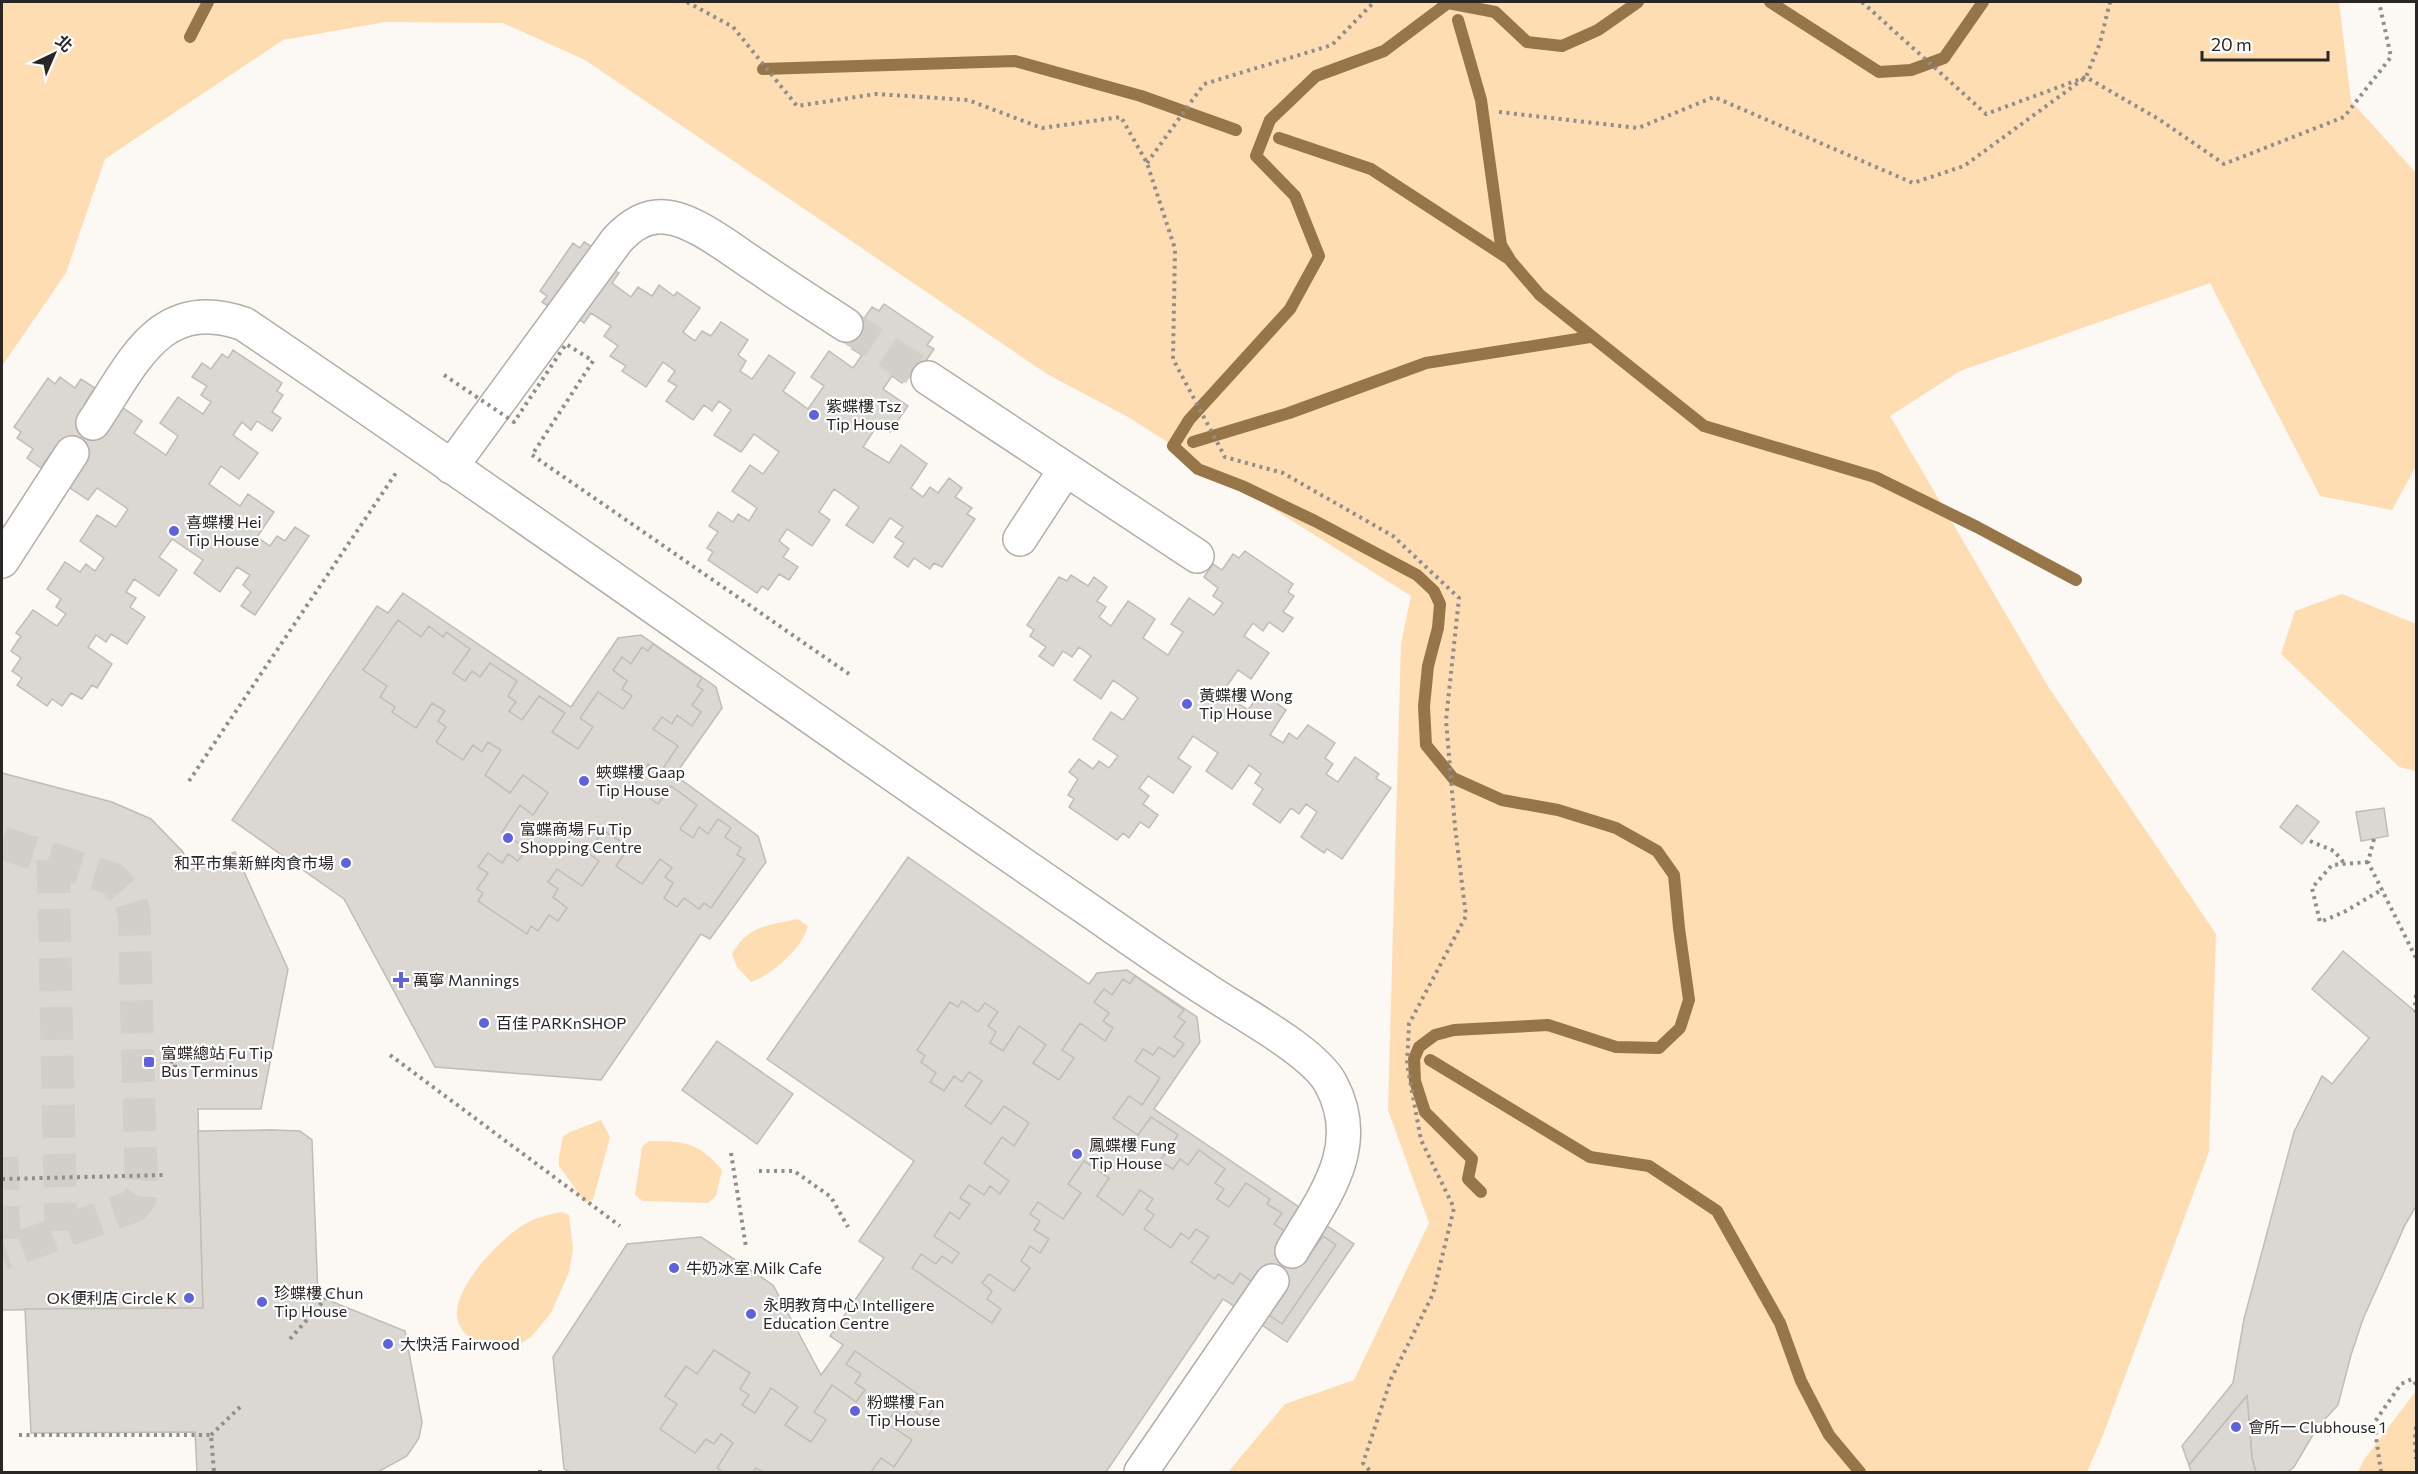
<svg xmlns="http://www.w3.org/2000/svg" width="2418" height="1474" viewBox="0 0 2418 1474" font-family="Commissioner,'Noto Sans TC',sans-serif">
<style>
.green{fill:#feddb3}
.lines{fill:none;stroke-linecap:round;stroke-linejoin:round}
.stream{stroke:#967549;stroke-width:12}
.building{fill:#dbd7d3;stroke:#c0bcb8;stroke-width:1.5}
.minor-tunnel{stroke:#d2ceca;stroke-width:33;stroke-dasharray:33 16;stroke-linecap:butt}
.minor-casing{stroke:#b2aeaa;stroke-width:36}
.path{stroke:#908e8a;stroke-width:4;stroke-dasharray:3 4.5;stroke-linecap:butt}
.minor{stroke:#fff;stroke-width:33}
.path-bridge{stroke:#908e8a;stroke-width:4;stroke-dasharray:3 4.5;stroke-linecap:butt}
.poi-dot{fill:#5e63db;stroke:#fff;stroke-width:2}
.labels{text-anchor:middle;stroke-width:4.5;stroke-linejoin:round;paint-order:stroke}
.poi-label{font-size:16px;fill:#282725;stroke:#fff;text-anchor:start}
</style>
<rect width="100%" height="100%" fill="#fcf8f3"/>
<g class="green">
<path d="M2 2H2339L2351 101 2416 173V466L2392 510 2320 496 2210 283 1960 371 1890 416 2049 688 2216 934 2209 1152 2103 1435 2087 1472H1228L1285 1404 1354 1380 1429 1223 1388 1110 1401 644 1411 596 1128 417 1047 374 585 60 503 23 385 22 283 40 105 159 66 273 2 366Z"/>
<path d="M2342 594 2416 624V771L2399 767 2281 654 2295 611Z"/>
<path d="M798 919 808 926C801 950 774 973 751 982L737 967 732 954C748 925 769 925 798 919Z"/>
<path d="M601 1120 610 1137 593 1200 585 1202 559 1166V1157L563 1137 570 1132Z"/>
<path d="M649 1141C683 1141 699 1142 722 1170L716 1196 708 1203 643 1201 635 1195 642 1147Z"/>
<path d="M562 1212 569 1215 573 1249 569 1272 551 1313 531 1337 509 1351C492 1347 471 1344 461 1328 441 1297 500 1240 523 1225 535 1218 549 1214 562 1212Z"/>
<path d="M2416 1391V1472H2358L2363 1461Z"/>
</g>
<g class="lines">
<g class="stream">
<path d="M1770 2 1879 72 1911 70 1944 58 1983 2"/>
<path d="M1458 20 1481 100 1501 245 1509 258"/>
<path d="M190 37 208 2"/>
<path d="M763 69 1015 61 1141 96 1236 130"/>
<path d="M1279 138 1371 169 1509 259 1540 295 1704 426 1875 477 1977 527 2076 580"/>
<path d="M1193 442 1289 413 1426 363 1590 337"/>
<path d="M1430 1060 1590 1157 1649 1166 1717 1211 1780 1323 1801 1381 1829 1435 1860 1472"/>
<path d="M1481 1192 1468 1179 1472 1159 1425 1112 1415 1081 1414 1059 1419 1047 1435 1035 1454 1030 1548 1025 1616 1047 1659 1048 1680 1028 1689 1000 1679 928 1674 875 1657 851 1616 828 1558 810 1502 800 1453 778 1426 745 1424 706 1428 666 1438 628 1440 604 1434 591 1417 575 1315 521 1242 486 1198 469 1173 446 1189 420 1290 309 1319 256 1295 196 1256 156 1270 120 1316 76 1384 51 1448 3 1495 12 1527 42 1562 46 1598 30 1638 2"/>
</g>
</g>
<g class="building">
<path d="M584 242 600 252 610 268 619 273 612 283 631 297 638 287 652 296 659 285 674 296 677 292 700 308 683 332 695 341 702 331 711 336 721 322 748 340 738 355 746 361 740 371 752 379 769 355 795 373 783 391 808 409 824 386 811 377 829 351 853 368 862 355 852 349 858 340 843 330 861 323 872 307 879 311 884 304 933 337 927 345 934 349 923 365V385L908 375 902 383 892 376 883 389 908 406 890 432 878 424 863 447 889 463 901 445 927 464 911 488 923 497 930 487 938 493 949 478 962 488 955 497 972 508 967 514 975 519 942 567 934 563 930 569 914 558 908 567 894 557 904 543 895 537 903 527 890 518 873 543 846 525 859 507 834 489 819 512 830 520 812 546 787 529 779 541 789 549 783 557 798 567 789 580 779 574 768 590 762 586 757 593 708 560 713 552 707 548 718 532 709 526 718 512 733 522 738 514 749 521 757 508 732 491 750 465 763 474 779 452 754 434 741 452 714 435 731 410 719 401 712 411 704 405 693 420 666 401 677 386 668 381 675 371 663 362 646 387 622 371 626 366 610 356 618 346 604 336 611 326 591 313 584 323 576 317 559 313 542 302 547 296 540 291 573 243 580 248Z"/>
<path d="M233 350 282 383 277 391 283 395 272 412 281 418 272 431 257 421 251 430 242 422 233 435 258 453 239 479 221 466 209 484 240 506 248 494 274 512 257 537 270 546 277 536 285 541 295 527 309 536 255 615 241 606 251 592 243 585 250 575 237 567 220 592 194 573 203 560 172 539 159 557 177 570 159 596 134 579 126 592 136 598 130 607 145 617 127 644 111 634 106 642 96 635 88 647 112 664 97 688 92 685 82 699 71 693 62 706 52 699 47 706 17 685 22 678 12 671 21 658 11 651 21 636 16 633 33 610 57 626 66 614 56 607 61 599 47 589 65 562 80 572 86 564 95 571 104 558 80 541 97 515 116 527 128 509 97 488 88 500 61 482 59 459 51 453 41 468 27 458 33 449 17 438 21 432 14 427 48 378 55 384 60 377 75 388 81 379 95 388 85 403 93 409 116 403 142 421 134 433 166 455 178 436 160 423 178 397 203 414 211 402 201 395 207 386 192 377 202 363 211 369 222 354 228 358Z"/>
<path d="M1245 551 1293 584 1288 592 1294 596 1283 612 1293 618 1283 632 1269 622 1263 631 1253 623 1244 636 1269 653 1251 679 1238 670 1222 693 1248 710 1261 692 1286 710 1270 735 1283 743 1289 733 1297 739 1308 725 1335 743 1325 758 1333 764 1326 774 1338 782 1355 757 1379 774 1376 778 1391 788 1342 859 1327 849 1324 853 1301 837 1317 812 1306 804 1299 814 1291 808 1280 823 1253 804 1263 789 1255 783 1261 774 1249 765 1232 789 1206 771 1218 753 1193 736 1178 758 1191 767 1173 793 1148 776 1139 788 1149 796 1143 804 1158 815 1149 828 1140 822 1129 838 1123 833 1117 840 1069 807 1074 799 1068 795 1078 779 1069 772 1079 759 1093 769 1099 761 1109 768 1118 756 1093 739 1111 712 1123 720 1138 698 1113 680 1101 699 1074 680 1091 656 1079 647 1072 657 1063 651 1053 666 1039 656 1046 647 1030 636 1034 630 1027 625 1059 577 1067 581 1071 575 1088 586 1094 577 1107 587 1097 601 1106 607 1099 617 1111 626 1128 601 1155 619 1143 638 1168 655 1183 632 1171 624 1189 598 1214 615 1223 603 1213 596 1218 588 1204 577 1213 564 1222 570 1233 554 1239 558Z"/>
<path d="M403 593 571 707 618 638 641 635 716 687 722 708 675 775 758 836 766 862 710 939 701 934 601 1080 435 1067 344 899 232 820 377 606 388 613Z"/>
<path d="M398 620 421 637 429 626 443 637 446 632 470 649 453 673 465 681 472 671 480 677 490 663 517 681 508 696 516 702 509 711 522 720 539 696 565 713 552 732 578 749 593 727 580 718 598 692 623 709 632 696 622 689 627 681 613 670 622 657 631 664 642 647 648 651 653 644 702 678 697 686 703 690 692 705 701 712 692 726 677 715 672 724 662 717 653 729 678 746 660 773 648 764 633 787 658 804 671 786 697 805 680 829 693 838 699 827 708 834 718 819 731 828 725 837 741 848 737 855 745 859 711 908 704 903 699 909 684 898 677 907 664 898 673 883 665 877 672 868 660 859 642 884 616 866 629 847 603 830 588 853 599 861 582 886 557 869 548 882 558 889 553 897 567 908 558 921 549 915 538 931 531 926 527 934 478 901 483 893 477 889 488 873 478 867 488 853 502 863 508 854 518 861 527 849 502 832 520 805 533 815 548 793 523 775 510 793 485 775 501 750 488 742 482 752 473 745 463 760 436 742 446 727 438 721 445 711 432 703 416 728 392 712 395 707 380 697 387 686 363 670Z"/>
<path d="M2 773 112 802 151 819 183 852 190 870 235 852 288 969 261 1109H198L203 1308 2 1310Z"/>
<path d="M2297 805 2319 822 2302 844 2280 827Z"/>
<path d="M2384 808 2388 836 2361 841 2356 812Z"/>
<path d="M908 857 1089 984 1097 973 1127 970 1197 1017 1200 1042 1154 1109 1354 1244 1287 1342 1223 1299 1106 1472H570L564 1469 553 1357 627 1244 701 1237 773 1285 821 1375 843 1345 830 1336 884 1258 859 1241 914 1161 767 1059Z"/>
<path d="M2343 951 2416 1012V1206L2405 1225 2363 1319 2351 1355 2338 1405 2317 1428 2294 1467 2288 1472H2256L2252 1458 2247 1396 2189 1465 2182 1446 2233 1383 2244 1319 2294 1132 2322 1076 2332 1084 2369 1038 2312 989Z"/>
<path d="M1135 976 1184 1010 1178 1017 1185 1022 1174 1037 1184 1044 1174 1057 1159 1047 1153 1055 1143 1049 1135 1061 1160 1078 1142 1105 1129 1096 1113 1118 1138 1135 1151 1117 1178 1135 1160 1161 1173 1169 1180 1159 1188 1165 1199 1150 1225 1169 1215 1183 1224 1189 1217 1199 1229 1207 1246 1183 1270 1199 1267 1204 1282 1213 1274 1224 1313 1250 1323 1236 1336 1245 1282 1324 1269 1315 1259 1287 1240 1273 1233 1284 1218 1274 1215 1279 1191 1262 1209 1237 1196 1229 1189 1239 1181 1233 1171 1248 1144 1229 1154 1215 1146 1209 1153 1199 1140 1190 1123 1215 1097 1196 1109 1178 1084 1161 1068 1184 1081 1193 1063 1219 1038 1202 1030 1214 1040 1221 1034 1230 1049 1239 1040 1253 1030 1246 1021 1261 1030 1268 1014 1291 989 1274 982 1283 992 1291 987 1299 1001 1309 992 1323 912 1268 921 1254 936 1264 942 1256 952 1263 959 1253 934 1236 950 1212 959 1219 970 1204 960 1198 969 1185 984 1195 990 1186 1000 1194 1009 1181 984 1163 1002 1137 1014 1146 1029 1123 1004 1106 991 1124 965 1106 982 1081 969 1072 962 1082 954 1076 944 1091 930 1082 936 1073 921 1062 925 1056 917 1050 950 1002 958 1007 962 1001 978 1012 985 1003 998 1012 988 1026 996 1032 990 1043 1003 1051 1019 1026 1046 1045 1033 1063 1059 1080 1074 1058 1062 1050 1080 1023 1105 1041 1113 1028 1103 1021 1109 1013 1094 1002 1104 989 1112 995 1123 979 1130 984Z"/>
<path d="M717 1041 793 1094 757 1144 682 1090Z"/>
<path d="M273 1130V1139L285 1138 286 1155 299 1154V1172H305L306 1201 276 1202V1216H289V1226L307 1225 309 1258 290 1259 291 1269H279V1285L310 1283 311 1316H289L290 1339 328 1337 327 1321 359 1320 362 1416 331 1417 330 1404 293 1405V1427L316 1426 317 1458 287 1459 288 1472H251V1461L221 1462 219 1430 241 1429 240 1407 203 1408V1423L171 1424 170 1394H155V1407H145L146 1425H129V1414L109 1415V1408H100V1397H84L86 1427 59 1428 58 1417H39V1410H30L28 1351H36V1344L55 1343V1332L81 1330 83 1361 98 1360V1349H106L107 1341 126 1340 125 1329 141 1328 142 1346H152L153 1358H168L167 1327 198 1326 200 1342 237 1340V1319H214V1287L244 1286 242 1271 231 1272 230 1261 212 1262 211 1229H229L228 1218 240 1217V1203L209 1204 208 1176 214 1175 213 1158 225 1157V1140H237L236 1132Z"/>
<path d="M273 1130 300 1131 312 1140 318 1296 405 1331 422 1422 419 1438 407 1456 378 1472H197L195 1432 31 1433 25 1309 203 1308 198 1131Z"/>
<path d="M714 1350 750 1373 740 1389 749 1395 742 1405 755 1413 771 1388 798 1407 785 1425 811 1442 826 1420 814 1412 832 1385 856 1402 865 1390 855 1383 861 1374 846 1364 855 1351 935 1406 926 1419 911 1409 905 1417 895 1411 887 1423 912 1440 894 1467 881 1458 871 1472H763L756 1468 753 1472H723L717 1468 733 1443 721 1434 714 1444 706 1439 695 1453 660 1429 677 1404 665 1396 686 1366 697 1374Z"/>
<path d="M2247 1396 2252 1458 2256 1472H2191L2189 1465Z"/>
</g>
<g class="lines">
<g class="minor-tunnel">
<path d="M846 325 928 378"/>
<path d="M2 843 113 879 129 897 134 913 141 1176 140 1198 134 1206 2 1254"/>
<path d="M53 860 61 1231"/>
<path d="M2 1157 4 1253"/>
</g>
<g class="minor-casing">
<g id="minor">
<path d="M928 378 1197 556"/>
<path d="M93 423C133 364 159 294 244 324 527 515 804 715 1086 908 1125 935 1164 963 1205 989 1237 1011 1314 1051 1331 1084 1365 1147 1323 1198 1292 1251"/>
<path d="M451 467 617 240C630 226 645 215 665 217 694 219 733 251 758 267 787 287 817 306 846 325"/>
<path d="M1020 539 1065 470"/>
<path d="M2 561 72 453"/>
<path d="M1141 1472 1272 1281"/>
</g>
</g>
<g class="path">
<path d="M687 2 733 27 797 106 876 94 968 100 1042 128 1121 117 1147 163 1175 249 1173 359 1225 457 1283 473 1393 536 1459 598 1446 720 1455 827 1466 916 1409 1024 1407 1064 1421 1140 1454 1208 1433 1294 1391 1379 1363 1463 1371 1472"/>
<path d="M1862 2 1986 114 2086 77 2160 120 2224 164 2344 117 2391 57 2379 2"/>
<path d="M1499 112 1638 128 1714 97 1913 183 1964 166 2086 77 2100 43 2110 2"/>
<path d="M1147 163 1204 84 1332 45 1374 2"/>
<path d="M532 455 849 674"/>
<path d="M189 781 396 473"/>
<path d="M2374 839 2368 862 2416 958"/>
<path d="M2310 841 2334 851 2344 863"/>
<path d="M2368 862 2332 865 2312 888 2320 922 2344 912 2383 889"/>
<path d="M2416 995 2415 1008 2416 1012"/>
<path d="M390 1055 620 1226"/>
<path d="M163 1060 175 1062V1072"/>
<path d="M731 1153 746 1247"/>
<path d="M759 1171H794L831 1197 848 1227"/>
<path d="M2 1179 167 1175"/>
<path d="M290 1339 332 1291"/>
<path d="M2416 1427 2415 1439 2416 1459"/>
<path d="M19 1435H211L214 1472"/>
<path d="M211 1435 240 1407"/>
<path d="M540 1472V1470"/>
<path d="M2381 1472 2374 1423 2401 1384 2412 1379 2416 1384"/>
</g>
<use href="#minor" class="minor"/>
<path class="path-bridge" d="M444 375 514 422 566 344 593 361 532 455"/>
</g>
<g class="poi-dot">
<circle cx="814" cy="415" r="6"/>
<circle cx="174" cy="531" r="6"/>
<circle cx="1187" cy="704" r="6"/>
<circle cx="584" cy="781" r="6"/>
<circle cx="508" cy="838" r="6"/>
<circle cx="346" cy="863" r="6"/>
<path d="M398 971h6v6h6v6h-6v6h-6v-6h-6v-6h6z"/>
<circle cx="484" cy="1023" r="6"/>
<rect x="143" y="1056" width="12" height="12" rx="3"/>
<circle cx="1077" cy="1154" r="6"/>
<circle cx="674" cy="1268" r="6"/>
<circle cx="189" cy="1298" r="6"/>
<circle cx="262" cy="1302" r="6"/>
<circle cx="751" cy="1314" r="6"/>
<circle cx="388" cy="1344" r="6"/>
<circle cx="855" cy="1411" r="6"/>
<circle cx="2236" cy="1427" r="6"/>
</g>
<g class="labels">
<g class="poi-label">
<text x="826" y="412">紫蝶樓 Tsz<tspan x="826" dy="18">Tip House</tspan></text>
<text x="186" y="528">喜蝶樓 Hei<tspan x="186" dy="18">Tip House</tspan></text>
<text x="1199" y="701">黃蝶樓 Wong<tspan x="1199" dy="18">Tip House</tspan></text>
<text x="596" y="778">蛺蝶樓 Gaap<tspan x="596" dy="18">Tip House</tspan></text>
<text x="520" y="835">富蝶商場 Fu Tip<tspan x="520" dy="18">Shopping Centre</tspan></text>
<text x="334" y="869" text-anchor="end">和平市集新鮮肉食市場</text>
<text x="413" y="986">萬寧 Mannings</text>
<text x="496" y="1029">百佳 PARKnSHOP</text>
<text x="161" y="1059">富蝶總站 Fu Tip<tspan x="161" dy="18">Bus Terminus</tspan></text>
<text x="1089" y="1151">鳳蝶樓 Fung<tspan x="1089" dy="18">Tip House</tspan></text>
<text x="686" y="1274">牛奶冰室 Milk Cafe</text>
<text x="274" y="1299">珍蝶樓 Chun<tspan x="274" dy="18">Tip House</tspan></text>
<text x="177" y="1304" text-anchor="end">OK便利店 Circle K</text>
<text x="763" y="1311">永明教育中心 Intelligere<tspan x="763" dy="18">Education Centre</tspan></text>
<text x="400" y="1350">大快活 Fairwood</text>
<text x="867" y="1408">粉蝶樓 Fan<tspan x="867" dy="18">Tip House</tspan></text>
<text x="2248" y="1433">會所一 Clubhouse 1</text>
</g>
</g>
<rect width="2418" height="1474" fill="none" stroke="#282725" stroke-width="6"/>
<g transform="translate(54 54) rotate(44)" stroke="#ffffff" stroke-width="4.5" paint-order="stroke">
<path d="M0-4.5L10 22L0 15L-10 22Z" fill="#282725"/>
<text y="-9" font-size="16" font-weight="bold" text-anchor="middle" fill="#282725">北</text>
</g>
<path d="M2202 51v9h126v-9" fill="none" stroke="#282725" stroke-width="3"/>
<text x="2211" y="51" font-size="18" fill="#282725" stroke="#ffffff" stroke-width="4.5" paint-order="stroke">20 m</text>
</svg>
